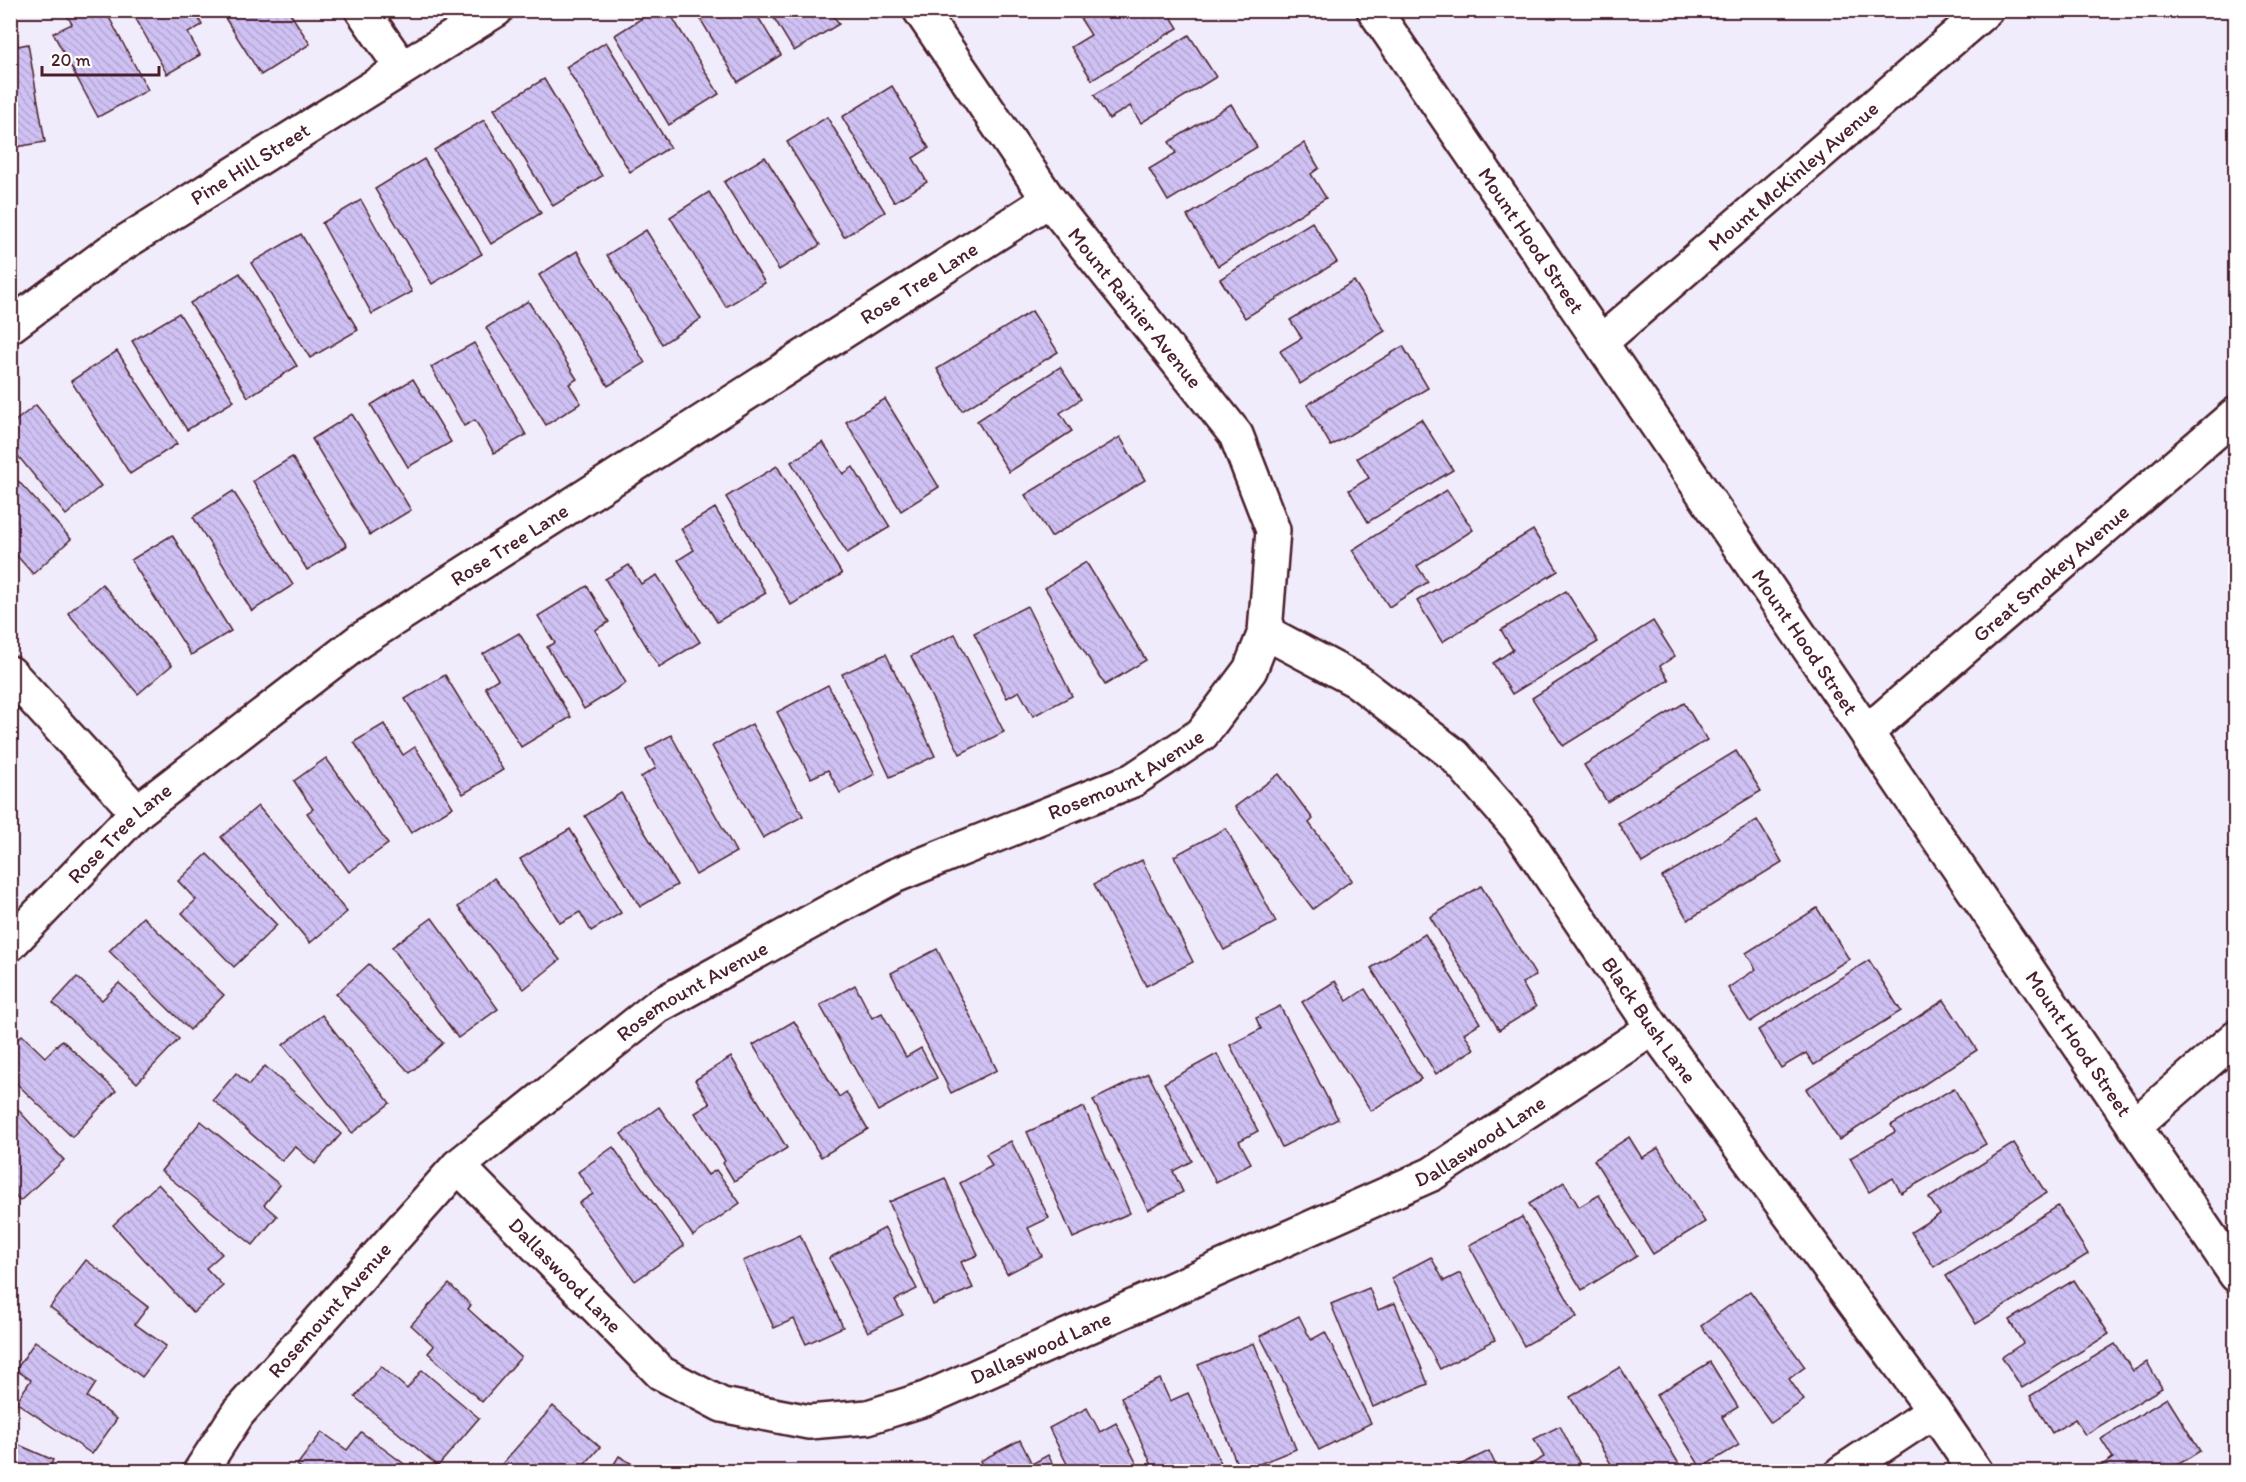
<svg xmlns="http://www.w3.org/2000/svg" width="2246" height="1482" viewBox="0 0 2246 1482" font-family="Itim,sans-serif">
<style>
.building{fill:url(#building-back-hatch);stroke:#4a1f2b;stroke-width:1.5}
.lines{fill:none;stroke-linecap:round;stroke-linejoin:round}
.street-casing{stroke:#4a1f2b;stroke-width:38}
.secondary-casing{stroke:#4a1f2b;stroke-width:38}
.street{stroke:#fff;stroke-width:33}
.secondary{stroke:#fff;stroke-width:33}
.labels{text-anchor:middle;stroke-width:5;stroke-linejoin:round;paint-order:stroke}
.street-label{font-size:21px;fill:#4a1f2b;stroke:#fff}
</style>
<defs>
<pattern id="building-back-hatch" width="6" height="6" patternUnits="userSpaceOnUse" patternTransform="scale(1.5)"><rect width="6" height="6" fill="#cfc1f3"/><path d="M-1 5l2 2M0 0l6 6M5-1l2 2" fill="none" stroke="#b3a5d0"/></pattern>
</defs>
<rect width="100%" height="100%" fill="#f1ecfb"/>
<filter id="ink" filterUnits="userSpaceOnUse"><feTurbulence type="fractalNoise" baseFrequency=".0167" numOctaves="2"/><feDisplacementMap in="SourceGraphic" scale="12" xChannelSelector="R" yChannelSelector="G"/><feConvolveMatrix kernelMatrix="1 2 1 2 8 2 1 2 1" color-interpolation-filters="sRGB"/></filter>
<g filter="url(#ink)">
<g class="building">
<path d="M10 10 18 46 28 44 45 142 10 148Z"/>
<path d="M64 10H105L148 90 98 117 53 33 72 24Z"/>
<path d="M131 10H194L202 25 188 33 200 55 167 74Z"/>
<path d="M220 10H288L310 44 261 75Z"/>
<path d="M655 10H668L719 94 669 125 615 35Z"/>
<path d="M695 10H754L781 55 738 82Z"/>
<path d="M769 10H830L839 24 794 51Z"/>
<path d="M1037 10H1051L1041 17Z"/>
<path d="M1092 10H1167L1178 28 1092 80 1071 47 1091 35 1080 18Z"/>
<path d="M1189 35 1216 77 1141 123 1130 106 1109 119 1094 95Z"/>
<path d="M606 42 670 147 630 172 566 67Z"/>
<path d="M544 79 602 176 553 206 494 109Z"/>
<path d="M892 86 929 148 913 158 927 182 894 202 842 117Z"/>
<path d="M1231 104 1257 147 1168 201 1149 169 1176 153 1169 142Z"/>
<path d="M827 117 885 212 844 237 787 142Z"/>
<path d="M484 120 541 213 491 244 434 150Z"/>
<path d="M1304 143 1319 168 1311 174 1326 198 1218 266 1187 216Z"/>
<path d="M765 157 820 245 779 270 724 182Z"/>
<path d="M424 159 482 254 432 284 375 189Z"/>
<path d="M709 192 765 283 726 307 670 217Z"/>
<path d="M361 200 412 292 372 314 322 223Z"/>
<path d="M1312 222 1337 262 1245 318 1220 279Z"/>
<path d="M646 230 701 319 662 344 607 255Z"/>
<path d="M301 234 358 330 310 358 251 263Z"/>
<path d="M577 251 645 363 608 386 539 275Z"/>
<path d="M240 273 297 366 248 397 190 303Z"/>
<path d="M1354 281 1385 331 1300 384 1280 351 1302 338 1290 320Z"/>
<path d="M528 301 577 379 569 384 581 403 546 425 486 328Z"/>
<path d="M1032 311 1058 352 962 411 937 369Z"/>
<path d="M179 313 234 401 187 430 132 341Z"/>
<path d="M474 343 526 435 494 453 475 420 464 426 431 367Z"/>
<path d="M1403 346 1428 388 1331 446 1307 405Z"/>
<path d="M117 351 177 444 130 474 71 381Z"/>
<path d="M1060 367 1081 399 1060 413 1072 431 1009 472 977 421Z"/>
<path d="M413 379 451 442 408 467 371 405Z"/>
<path d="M885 399 939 487 901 511 846 422Z"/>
<path d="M36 405 101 486 66 515 10 446V425Z"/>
<path d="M352 414 411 510 370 535 312 439Z"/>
<path d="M1421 419 1453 470 1368 522 1349 490 1369 478 1357 458Z"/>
<path d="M1120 437 1145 480 1051 537 1025 495Z"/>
<path d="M823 442 843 474 853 467 890 527 847 553 791 462Z"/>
<path d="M292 457 347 546 307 570 253 481Z"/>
<path d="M777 466 842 574 791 605 726 497Z"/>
<path d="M10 472 71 539 33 574 10 548Z"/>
<path d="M1447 490 1473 530 1417 566 1428 582 1389 607 1352 550Z"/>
<path d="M233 491 293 585 252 611 193 517Z"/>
<path d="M715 508 766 593 717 622 678 560 694 550 681 529Z"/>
<path d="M1533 530 1558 571 1442 642 1417 601Z"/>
<path d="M172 535 231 631 191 655 131 560Z"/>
<path d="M1086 562 1146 660 1105 685 1045 588Z"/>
<path d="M629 565 641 584 657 575 700 642 659 667 605 579Z"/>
<path d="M102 584 172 665 138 694 68 613Z"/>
<path d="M587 586 609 622 595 630 626 683 584 709 547 647 555 643 538 616Z"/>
<path d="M1566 591 1598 642 1512 694 1493 663 1513 650 1501 630Z"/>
<path d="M1027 606 1072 696 1033 716 1019 691 1007 698 974 633Z"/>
<path d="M1653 621 1675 656 1660 666 1669 680 1563 746 1532 698Z"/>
<path d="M519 633 571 717 521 747 485 687 498 679 483 654Z"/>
<path d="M955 634 1004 732 960 754 911 656Z"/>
<path d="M886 654 935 756 890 777 842 674Z"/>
<path d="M445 675 503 770 463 794 405 699Z"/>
<path d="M828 685 875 774 840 793 828 770 811 778 777 712Z"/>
<path d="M1684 703 1707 740 1607 802 1584 765Z"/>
<path d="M384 724 403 755 415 747 453 807 411 833 354 742Z"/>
<path d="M752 724 803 816 763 838 712 746Z"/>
<path d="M671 735 736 852 696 875 641 777 656 768 646 749Z"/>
<path d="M1736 751 1761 791 1642 863 1618 823Z"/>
<path d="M326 758 388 844 349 872 307 813 313 809 294 781Z"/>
<path d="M1279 774 1313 819 1309 823 1352 880 1313 909 1235 807Z"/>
<path d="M621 793 677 885 640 907 585 816Z"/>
<path d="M258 806 347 912 310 943 221 837Z"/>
<path d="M1757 820 1782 862 1688 920 1662 877Z"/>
<path d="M1226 828 1276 922 1224 950 1174 856Z"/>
<path d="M570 829 621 913 591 931 580 912 560 923 520 859Z"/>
<path d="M207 854 277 925 234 967 182 913 196 900 178 881Z"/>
<path d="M1142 860 1193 962 1146 986 1094 884Z"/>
<path d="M494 878 560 960 524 989 458 907Z"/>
<path d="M1481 886 1536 976 1522 983 1536 1007 1499 1030 1430 917Z"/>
<path d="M1817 908 1849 959 1750 1022 1728 988 1756 969 1746 953Z"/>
<path d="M143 917 224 995 190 1030 109 951Z"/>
<path d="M432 918 498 1009 458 1038 392 947Z"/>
<path d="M1425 934 1480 1023 1464 1033 1474 1049 1436 1074 1371 968Z"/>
<path d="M937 949 997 1070 951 1093 891 973Z"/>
<path d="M1869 960 1901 1011 1814 1065 1806 1053 1781 1068 1758 1030Z"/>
<path d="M369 964 443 1043 410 1073 336 994Z"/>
<path d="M77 977 102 1000 119 983 179 1039 137 1083 53 1003Z"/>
<path d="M1335 981 1347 1001 1365 989 1421 1079 1371 1111 1302 1002Z"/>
<path d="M855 985 872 1018 882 1013 906 1057 921 1048 937 1078 878 1111 820 1005Z"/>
<path d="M1944 1000 1977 1050 1839 1140 1806 1089Z"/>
<path d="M1280 1006 1338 1119 1282 1147 1230 1045 1261 1029 1256 1018Z"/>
<path d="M322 1015 390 1103 352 1133 283 1045Z"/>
<path d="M794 1021 839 1097 846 1092 868 1129 821 1157 753 1045Z"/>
<path d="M22 1035 45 1057 62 1040 116 1091 72 1137 10 1077V1047Z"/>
<path d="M1217 1054 1258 1131 1239 1141 1251 1163 1216 1182 1164 1083Z"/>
<path d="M731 1057 787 1148 734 1181 723 1163 725 1161 695 1113 710 1104 695 1080Z"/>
<path d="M265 1066 341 1134 315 1164 295 1146 282 1161 213 1100 236 1073 249 1085Z"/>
<path d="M1148 1073 1192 1161 1173 1171 1183 1192 1148 1210 1093 1100Z"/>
<path d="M1954 1088 1986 1144 1901 1193 1893 1178 1869 1192 1850 1158 1895 1132 1891 1125Z"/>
<path d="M10 1101 64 1160 20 1201 10 1191Z"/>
<path d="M659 1107 708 1175 716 1170 740 1203 693 1236 621 1134Z"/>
<path d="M1084 1107 1130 1213 1073 1238 1027 1132Z"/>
<path d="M201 1121 280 1185 264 1205 277 1216 253 1245 161 1171Z"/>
<path d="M1629 1137 1642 1158 1658 1148 1705 1222 1653 1254 1594 1160Z"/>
<path d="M1011 1141 1049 1218 1028 1228 1042 1256 1007 1274 960 1183 992 1166 986 1154Z"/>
<path d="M2014 1143 2046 1193 1934 1267 1911 1232 1940 1214 1929 1198Z"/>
<path d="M613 1147 684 1246 635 1281 579 1203 593 1194 578 1172Z"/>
<path d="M945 1178 978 1255 961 1262 973 1288 933 1305 889 1202Z"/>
<path d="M1564 1182 1579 1207 1599 1195 1637 1256 1582 1290 1529 1204Z"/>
<path d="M158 1184 222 1254 206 1268 223 1286 193 1313 113 1225Z"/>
<path d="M2058 1206 2088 1254 1976 1324 1946 1276Z"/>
<path d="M1522 1217 1577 1317 1524 1346 1469 1245Z"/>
<path d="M885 1228 917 1289 895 1300 903 1315 868 1332 829 1258Z"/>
<path d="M800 1235 843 1327 806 1344 794 1319 774 1328 743 1261Z"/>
<path d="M1431 1257 1444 1281 1460 1273 1495 1340 1440 1369 1391 1278Z"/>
<path d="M86 1260 148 1307 135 1324 166 1346 142 1377 50 1307Z"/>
<path d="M2074 1280 2109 1334 2022 1388 2002 1357 2023 1343 2009 1320Z"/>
<path d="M449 1284 471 1305 468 1309 521 1357 482 1402 428 1353 434 1346 411 1325Z"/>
<path d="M1369 1288 1378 1310 1395 1303 1428 1384 1373 1407 1331 1304Z"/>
<path d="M1750 1291 1805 1367 1789 1379 1804 1400 1771 1423 1701 1326Z"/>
<path d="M1299 1316 1311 1340 1325 1332 1371 1423 1319 1450 1260 1336Z"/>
<path d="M35 1341 96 1383 87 1397 117 1419 92 1454 16 1402 31 1380 16 1370Z"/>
<path d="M1254 1343 1296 1449 1240 1472 1198 1365Z"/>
<path d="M2115 1344 2133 1371 2147 1362 2162 1388 2085 1435 2075 1419 2052 1433 2030 1396Z"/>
<path d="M1710 1362 1738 1407 1722 1417 1739 1445 1701 1468 1656 1395Z"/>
<path d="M381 1366 407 1389 422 1370 479 1418 438 1466 355 1397Z"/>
<path d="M1620 1367 1684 1472H1616L1570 1397Z"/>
<path d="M1160 1379 1170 1401 1188 1393 1221 1463 1204 1472H1155L1121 1397Z"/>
<path d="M2167 1398 2200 1451 2166 1472H2091L2113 1458 2101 1439Z"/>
<path d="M553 1406 600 1447 578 1472H495Z"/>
<path d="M1087 1408 1100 1432 1116 1423 1141 1472H1071L1049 1428Z"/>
<path d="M1560 1426 1584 1472H1517L1544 1457 1534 1439Z"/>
<path d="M322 1432 347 1450 361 1432 415 1472H307L297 1465Z"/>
<path d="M1020 1440 1032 1464 1048 1455 1057 1472H986L980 1461Z"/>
<path d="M10 1441 53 1460 48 1472H10Z"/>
<path d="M1489 1451 1499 1472H1445Z"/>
<path d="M619 1456 645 1472H609Z"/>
</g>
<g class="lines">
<g class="street-casing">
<g id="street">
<path d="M362 10 402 68"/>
<path id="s1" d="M10 326 111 251 496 10"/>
<path id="s2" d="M1601 342 1986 10"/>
<path id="s3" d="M1265 632 1357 681 1454 755 1518 828 1653 1028 1934 1411 1976 1472"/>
<path d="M10 673 137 812"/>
<path id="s4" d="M1867 732 2236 414"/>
<path id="s5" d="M10 944 137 812 359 641 1049 200"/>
<path d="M2134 1126 2236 1037"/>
<path id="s6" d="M458 1166 661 1373 722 1405 809 1422 868 1417 925 1399 1432 1174 1653 1028"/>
<path id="s7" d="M200 1472 238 1413 458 1166 658 1006 894 876 1133 780 1202 734 1250 670 1265 632 1273 530 1236 435 1049 200 920 10"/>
<path d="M1842 1472 1934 1411"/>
</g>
</g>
<g class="secondary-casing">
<g id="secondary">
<path id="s8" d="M1374 10 2236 1275"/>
</g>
</g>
<use href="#street" class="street"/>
<use href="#secondary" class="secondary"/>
</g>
</g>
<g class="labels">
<g class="street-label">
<text dy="7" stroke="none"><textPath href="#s1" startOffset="290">Pine Hill Street</textPath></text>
<text dy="7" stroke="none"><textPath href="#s2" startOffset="254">Mount McKinley Avenue</textPath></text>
<text dy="7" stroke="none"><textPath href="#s8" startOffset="279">Mount Hood Street</textPath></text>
<text dy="7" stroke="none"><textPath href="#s5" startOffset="1128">Rose Tree Lane</textPath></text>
<text transform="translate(1135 308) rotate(51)" y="7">Mount Rainier Avenue</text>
<text dy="7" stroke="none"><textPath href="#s5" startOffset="642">Rose Tree Lane</textPath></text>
<text dy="7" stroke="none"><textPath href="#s4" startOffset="243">Great Smokey Avenue</textPath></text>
<text dy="7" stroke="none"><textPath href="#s8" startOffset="765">Mount Hood Street</textPath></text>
<text dy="7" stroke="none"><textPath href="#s7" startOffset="1180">Rosemount Avenue</textPath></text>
<text dy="7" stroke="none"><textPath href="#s5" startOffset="156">Rose Tree Lane</textPath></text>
<text dy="7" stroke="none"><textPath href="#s7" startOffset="694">Rosemount Avenue</textPath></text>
<text dy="7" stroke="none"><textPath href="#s3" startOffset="556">Black Bush Lane</textPath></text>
<text dy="7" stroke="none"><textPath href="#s8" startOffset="1251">Mount Hood Street</textPath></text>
<text dy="7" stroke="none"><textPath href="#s6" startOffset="1179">Dallaswood Lane</textPath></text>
<text dy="7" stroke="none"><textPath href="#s6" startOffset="153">Dallaswood Lane</textPath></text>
<text dy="7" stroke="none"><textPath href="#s7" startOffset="208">Rosemount Avenue</textPath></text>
<text dy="7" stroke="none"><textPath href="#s6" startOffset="693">Dallaswood Lane</textPath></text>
</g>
</g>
<rect width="2246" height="1482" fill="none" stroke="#fff" stroke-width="36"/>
<rect x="18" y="18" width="2210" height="1446" fill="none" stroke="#4a1f2b" stroke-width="2" filter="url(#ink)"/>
<path d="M42 66v9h117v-9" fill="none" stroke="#4a1f2b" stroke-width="3"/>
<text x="51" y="66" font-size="18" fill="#4a1f2b" stroke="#ffffff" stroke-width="4.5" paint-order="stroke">20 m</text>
</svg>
